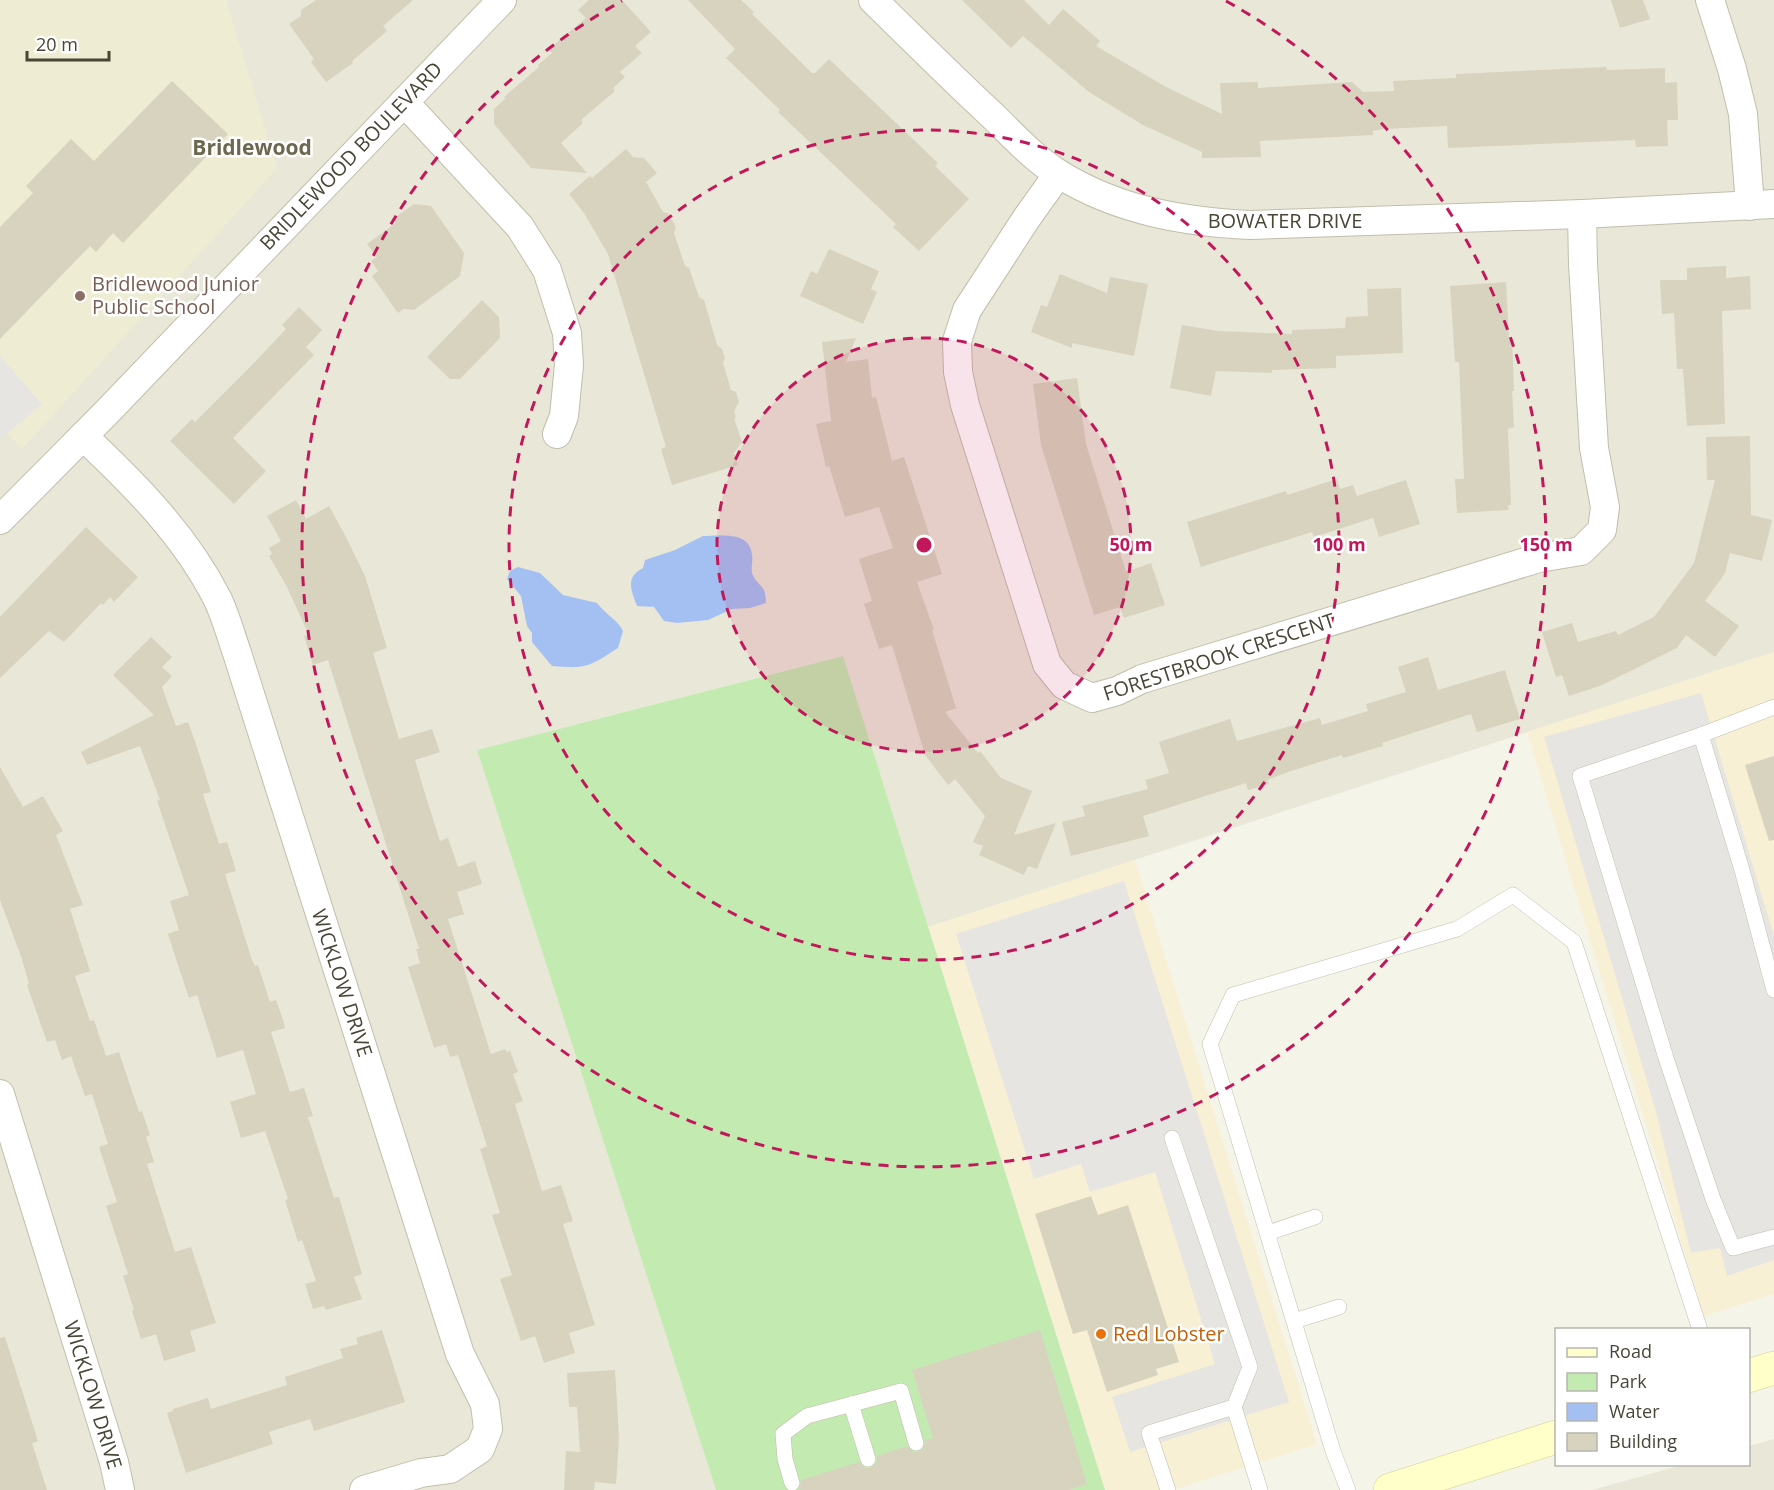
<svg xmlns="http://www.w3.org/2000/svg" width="1774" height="1490" viewBox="0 0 1774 1490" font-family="'Open Sans',sans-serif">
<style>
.residential{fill:#e9e7d7}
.commercial{fill:#f7f0d4}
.education{fill:#eeedd3}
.green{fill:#c3eab1}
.parking{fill:#e6e5e1}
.water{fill:#a4c0f2}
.building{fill:#d7d3be}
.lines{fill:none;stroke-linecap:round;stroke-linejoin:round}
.service-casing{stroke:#c1beab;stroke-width:16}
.minor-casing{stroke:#c1beab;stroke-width:30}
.secondary-casing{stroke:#d3d196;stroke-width:34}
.service{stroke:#fff;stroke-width:15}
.minor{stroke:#fff;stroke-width:28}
.secondary{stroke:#ffffc9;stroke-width:33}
.ring{fill:none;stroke:#c2185b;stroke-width:3;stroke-dasharray:10 8}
.education-dot{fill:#8d6e63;stroke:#fff;stroke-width:2}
.food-dot{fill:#e8710a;stroke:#fff;stroke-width:2}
.labels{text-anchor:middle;stroke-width:5;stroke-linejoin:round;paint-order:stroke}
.street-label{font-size:20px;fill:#494637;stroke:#fff}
.education-label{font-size:20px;fill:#785e54;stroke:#fff;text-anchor:start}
.food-label{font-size:20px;fill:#c56008;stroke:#fff;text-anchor:start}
.neighbourhood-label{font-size:21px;font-weight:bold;fill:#6c674e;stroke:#fff}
.centre{fill:#c2185b;stroke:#fff;stroke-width:3}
.ring-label{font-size:18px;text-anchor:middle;font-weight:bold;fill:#c2185b;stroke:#fff;stroke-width:5;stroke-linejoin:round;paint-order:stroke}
</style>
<rect width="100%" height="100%" fill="#f5f4e9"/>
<g class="residential">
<path d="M0 0H1774V652L928 927 842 656 477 750 716 1490H0Z"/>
<path d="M1774 1439V1490H1592L1682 1465 1748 1464 1749 1446Z"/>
</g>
<g class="commercial">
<path d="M1774 652V1294L1704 1316 1527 732Z"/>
<path d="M1135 860 1317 1444 1173 1490H1105L928 927Z"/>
</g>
<path class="education" d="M0 0H226L277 168 22 449 0 425Z"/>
<path class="green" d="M843 656 1105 1490H716L477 750Z"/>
<g class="parking">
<path d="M0 356 42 404 2 438 0 436Z"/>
<path d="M1701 693 1774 936V1260L1727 1276 1720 1248 1691 1253 1655 1108 1544 737Z"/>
<path d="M1124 881 1289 1402 1130 1452 1112 1397 1215 1364 1155 1172 1090 1192 1081 1164 1034 1179 956 934Z"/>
</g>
<g class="water">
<path d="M703 536C721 536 749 531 752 554 753 560 751 568 752 573 757 587 766 583 766 603L750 608 732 609 708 620 677 623 664 621 654 607 637 606C631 590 625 577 643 568L645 560 675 550Z"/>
<path d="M518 567 540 573 563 595 597 603C605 614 617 619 623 631L618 648C588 667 587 669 552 666L532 642V633L527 626 521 596 507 579 510 571Z"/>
</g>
<g class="building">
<path d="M316 0H413L383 26 387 31 352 61 353 63 326 82 311 62 314 59 289 24 301 16V10Z"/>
<path d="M589 0H622L651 32 635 46 642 53 620 72 625 77 614 87V92L582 119V124L561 143 587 173 531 168 494 124V109L506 98 504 97 539 67 538 65 552 53 549 49 586 18 578 10Z"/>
<path d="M688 0H741L754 12 752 14 812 73H815L829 59 938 163 935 166 969 199 919 251 893 227 896 224 778 112 780 110 726 58 735 49Z"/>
<path d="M962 0H1024L1049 25 1063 9 1100 41 1096 46 1166 87 1222 114 1220 83 1258 82V88L1352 82 1363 92 1394 91 1393 81 1456 78V74L1606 67 1607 70 1665 68V83L1677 82 1678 120H1667L1668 146 1636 147 1635 140 1448 148 1447 126 1383 129 1373 131V135L1260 141 1261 157 1202 158V152L1143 125 1089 92 1023 36 1011 48Z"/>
<path d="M1611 0H1643L1650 19 1620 28Z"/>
<path d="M172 81 228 134 123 243 113 233 96 252 90 246 0 339V227L33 193 26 186 71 139 94 161Z"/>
<path d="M626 149 633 157 644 158 657 173 646 182 663 212 668 213 676 227 674 233 685 266 689 268 699 297 704 300 717 345 722 349 725 358 723 363 731 390 736 392 739 402 734 411 736 418H734L742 442 734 453 738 465 672 485 661 449 666 447 608 254 584 213 569 194 590 176 592 178Z"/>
<path d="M414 204 431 206 464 253 460 276 414 310 403 309 398 313 372 276 378 271 371 261 377 257 367 244 396 223 393 219Z"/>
<path d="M829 249 879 271 871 289 877 292 863 324 800 296 811 271 817 274Z"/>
<path d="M1726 266V278L1750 276 1751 309 1722 311 1725 424 1687 426 1683 369H1677L1674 313 1662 314 1660 280H1687V268Z"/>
<path d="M1060 274 1107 293 1110 277 1148 284 1134 356 1072 343V348L1031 332 1041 305 1047 307Z"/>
<path d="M1506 282 1509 338H1512L1514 391H1512L1514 427 1508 429 1511 505H1508L1509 510 1457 513 1455 479H1464L1459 362H1455L1450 286Z"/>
<path d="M1401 288 1403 353 1336 356V368L1272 370V373L1216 371 1211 396 1170 388 1182 325 1218 331 1292 334V330L1345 328 1346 317 1368 316 1367 289Z"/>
<path d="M482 300 499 317 500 338 460 379H450L427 357Z"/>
<path d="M299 307 322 330 306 347 314 355 233 438 266 471 234 504 170 441 192 419 195 422 252 365 286 329 282 325Z"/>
<path d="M856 338 846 362 868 359 872 398 876 397 892 461 904 457 942 574 917 582 934 630H932L956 708 945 712 978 753 980 751 1001 778 1032 791 1014 835 1056 823 1037 869 1028 866 1024 875 979 855 983 846 973 842 985 816 955 779 948 785 925 755 892 645 879 649 864 604 872 601 859 559 893 548 879 507 845 517 829 466 826 467 816 424 831 421 822 342Z"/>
<path d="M1077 378 1086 444 1126 572 1151 563 1165 605 1124 618 1120 607 1094 615 1041 445 1033 384Z"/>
<path d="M1750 436 1751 515 1772 520 1762 561 1730 553 1725 573 1705 601 1739 626 1715 657 1686 635 1677 648 1600 686 1569 696 1562 675 1556 677 1542 632 1572 623 1578 642 1616 631 1618 635 1654 617 1694 563 1715 480H1707L1706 437Z"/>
<path d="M1337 479 1340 489 1353 485 1357 496 1406 480 1420 524 1379 537 1373 518 1314 537 1312 532 1201 567 1187 522 1286 491 1287 495Z"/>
<path d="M296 500 306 519 329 506 345 535 365 576 387 648 373 653 399 739 432 729 440 752 415 760 427 800 440 841 448 838 458 867 475 861 482 884 457 892 464 914 448 919 491 1054 505 1049 507 1052 510 1051 518 1072 513 1074 523 1101 515 1104 542 1191 561 1185 573 1221 563 1224 595 1325 569 1333 575 1353 544 1363 535 1336 521 1341 500 1279 512 1275 492 1215 500 1213 480 1149 487 1146 458 1055 450 1057 446 1044 434 1048 421 1007 408 967 420 963 416 949H419L328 660 313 665 304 636 309 635 286 585 269 556 272 554 269 548 281 541 267 516Z"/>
<path d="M86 527 138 577 114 602 110 597 103 605 101 603 64 642 49 631 0 678V617Z"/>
<path d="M151 637 172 657 162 667 172 676 162 687 176 726 188 722 195 741 211 792 203 794 219 844 227 842 236 871 225 874 252 960 255 966 258 965 270 1002 276 1000 283 1020 285 1028 271 1032 290 1092 304 1088 313 1116 308 1117 334 1198 339 1197 362 1274 354 1277 362 1299 326 1310 324 1306 313 1309 305 1284 316 1281 302 1240 298 1242 285 1200 288 1199 265 1131 241 1138 230 1102 256 1094 243 1050 217 1058 197 995 189 998 176 959 168 934 179 930 170 901 189 895 157 801 160 800 140 746 87 765 81 752 154 715 113 675Z"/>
<path d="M1428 657 1438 690 1505 670 1520 719 1477 732 1471 714 1382 743 1383 746 1343 758 1342 755 1288 772 1267 780 1269 784 1248 790 1246 783 1143 816 1149 836 1071 856 1062 822 1085 816 1082 806 1148 789 1145 780 1169 773 1159 742 1230 719 1237 741 1320 718 1322 725 1368 711 1366 704 1406 692 1398 667Z"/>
<path d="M1774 756V840L1769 841 1745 765Z"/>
<path d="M0 767 23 807 43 796 63 831 56 835 83 905 70 909 90 971 75 976 90 1021 94 1020 106 1056 119 1052 139 1112 142 1111 150 1135 146 1137 154 1162 147 1164 175 1252 191 1247 216 1323 190 1331 196 1351 164 1361 156 1334 141 1339 132 1311 134 1310 123 1276 128 1274 106 1206 117 1202 99 1147 108 1144 92 1094 85 1096 71 1056 62 1060 55 1040 47 1042 27 985 29 984 22 959 0 900Z"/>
<path d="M1091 1196 1098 1215 1128 1205 1179 1362 1156 1369 1158 1375 1107 1392 1087 1330 1073 1334 1035 1214Z"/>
<path d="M382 1330 405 1402 314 1431 310 1419 269 1432 273 1444 186 1473 167 1413 173 1411V1409L208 1398 211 1409 287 1385 285 1377 343 1358 340 1349 358 1344 356 1338Z"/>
<path d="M1040 1330 1087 1484 1069 1490H799L801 1480 859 1462 865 1468H871L877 1462V1456L907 1446 914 1453 923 1449 925 1440 933 1438 912 1370Z"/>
<path d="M5 1337 38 1441 32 1443 47 1490H0V1338Z"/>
<path d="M615 1370 619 1438 616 1484 595 1482 594 1490H564L566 1451 580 1452 577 1407H569L567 1373Z"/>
</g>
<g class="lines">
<g class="service-casing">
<g id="service">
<path d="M1774 707 1701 735 1580 776 1666 1058 1713 1199 1733 1248 1774 1237"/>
<path d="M1701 735 1742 870 1774 990"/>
<path d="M1268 1233 1315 1217"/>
<path d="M1294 1321 1339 1307"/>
<path d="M851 1404 868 1459"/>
<path d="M1234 1407 1260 1490"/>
<path d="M792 1483 785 1459 783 1434 807 1416 901 1391 916 1443"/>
<path d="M1168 1490 1149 1433 1234 1407 1250 1367 1172 1138"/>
<path d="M1348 1490 1333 1451 1210 1044 1233 995 1457 929 1513 895 1574 942 1700 1330"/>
</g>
</g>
<g class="minor-casing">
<g id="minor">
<path d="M873 0C913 39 953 79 994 117 1014 137 1035 159 1059 174 1117 210 1183 222 1250 225L1582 214 1774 204"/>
<path d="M1710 0 1732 69 1743 114 1750 206"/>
<path d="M404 102 520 227 547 270 567 333 569 365 564 416 557 434"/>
<path d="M1058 174 1026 219 967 310 957 341 958 372 965 405 1047 664 1064 685 1092 698 1117 691 1142 679 1539 558 1581 551 1602 530 1605 507 1594 448 1583 264 1582 214"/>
<path d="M83 436C135 485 186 536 218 600 226 617 231 636 237 653L460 1354 485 1404 488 1429 480 1449 450 1469 421 1473 364 1490"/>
<path d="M0 520 108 411 502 0"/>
<path d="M0 1094 114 1462 120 1490"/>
</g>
</g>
<g class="secondary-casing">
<g id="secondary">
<path d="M1748 1376 1774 1368"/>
<path d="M1390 1490 1556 1437"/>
</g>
</g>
<use href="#service" class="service"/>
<use href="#minor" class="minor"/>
<use href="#secondary" class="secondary"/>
</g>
<circle cx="924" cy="545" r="207" fill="#c2185b" fill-opacity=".12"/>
<g class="ring">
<circle cx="924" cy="545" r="207"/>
<circle cx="924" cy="545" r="415"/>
<path d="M1226 1A622 622 0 1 1 622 1"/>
</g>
<circle class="education-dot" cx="80" cy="296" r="6"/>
<circle class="food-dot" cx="1101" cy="1334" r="6"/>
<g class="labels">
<g class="street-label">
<text transform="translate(351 156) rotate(-46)" y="7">BRIDLEWOOD BOULEVARD</text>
<text x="1285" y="228">BOWATER DRIVE</text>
<text transform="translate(1219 657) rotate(-18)" y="7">FORESTBROOK CRESCENT</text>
<text transform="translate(342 983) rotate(72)" y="7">WICKLOW DRIVE</text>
<text transform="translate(93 1395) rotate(73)" y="7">WICKLOW DRIVE</text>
</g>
<g class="education-label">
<text x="92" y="291">Bridlewood Junior<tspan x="92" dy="23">Public School</tspan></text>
</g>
<g class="food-label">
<text x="1113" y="1341">Red Lobster</text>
</g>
<g class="neighbourhood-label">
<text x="252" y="155">Bridlewood</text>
</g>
</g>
<circle cx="924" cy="545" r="9" class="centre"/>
<g class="ring-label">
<text x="1131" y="551">50 m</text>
<text x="1339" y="551">100 m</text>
<text x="1546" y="551">150 m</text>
</g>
<rect x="1555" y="1328" width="195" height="138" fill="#ffffff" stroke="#b6b5af" stroke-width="1.5"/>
<rect x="1567" y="1348" width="30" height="9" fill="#ffffc9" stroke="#b6b5af" stroke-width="1.5"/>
<text x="1609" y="1358" font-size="18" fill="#494637">Road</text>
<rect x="1567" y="1373" width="30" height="18" fill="#c3eab1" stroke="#b6b5af" stroke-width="1.5"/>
<text x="1609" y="1388" font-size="18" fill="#494637">Park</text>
<rect x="1567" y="1403" width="30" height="18" fill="#a4c0f2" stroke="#b6b5af" stroke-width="1.5"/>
<text x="1609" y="1418" font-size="18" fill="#494637">Water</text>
<rect x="1567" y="1433" width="30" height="18" fill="#d7d3be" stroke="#b6b5af" stroke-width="1.5"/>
<text x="1609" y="1448" font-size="18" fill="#494637">Building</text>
<path d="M27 51v9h82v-9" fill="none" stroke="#494637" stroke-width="3"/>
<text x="36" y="51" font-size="18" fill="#494637" stroke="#ffffff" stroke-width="4.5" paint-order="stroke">20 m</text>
</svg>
